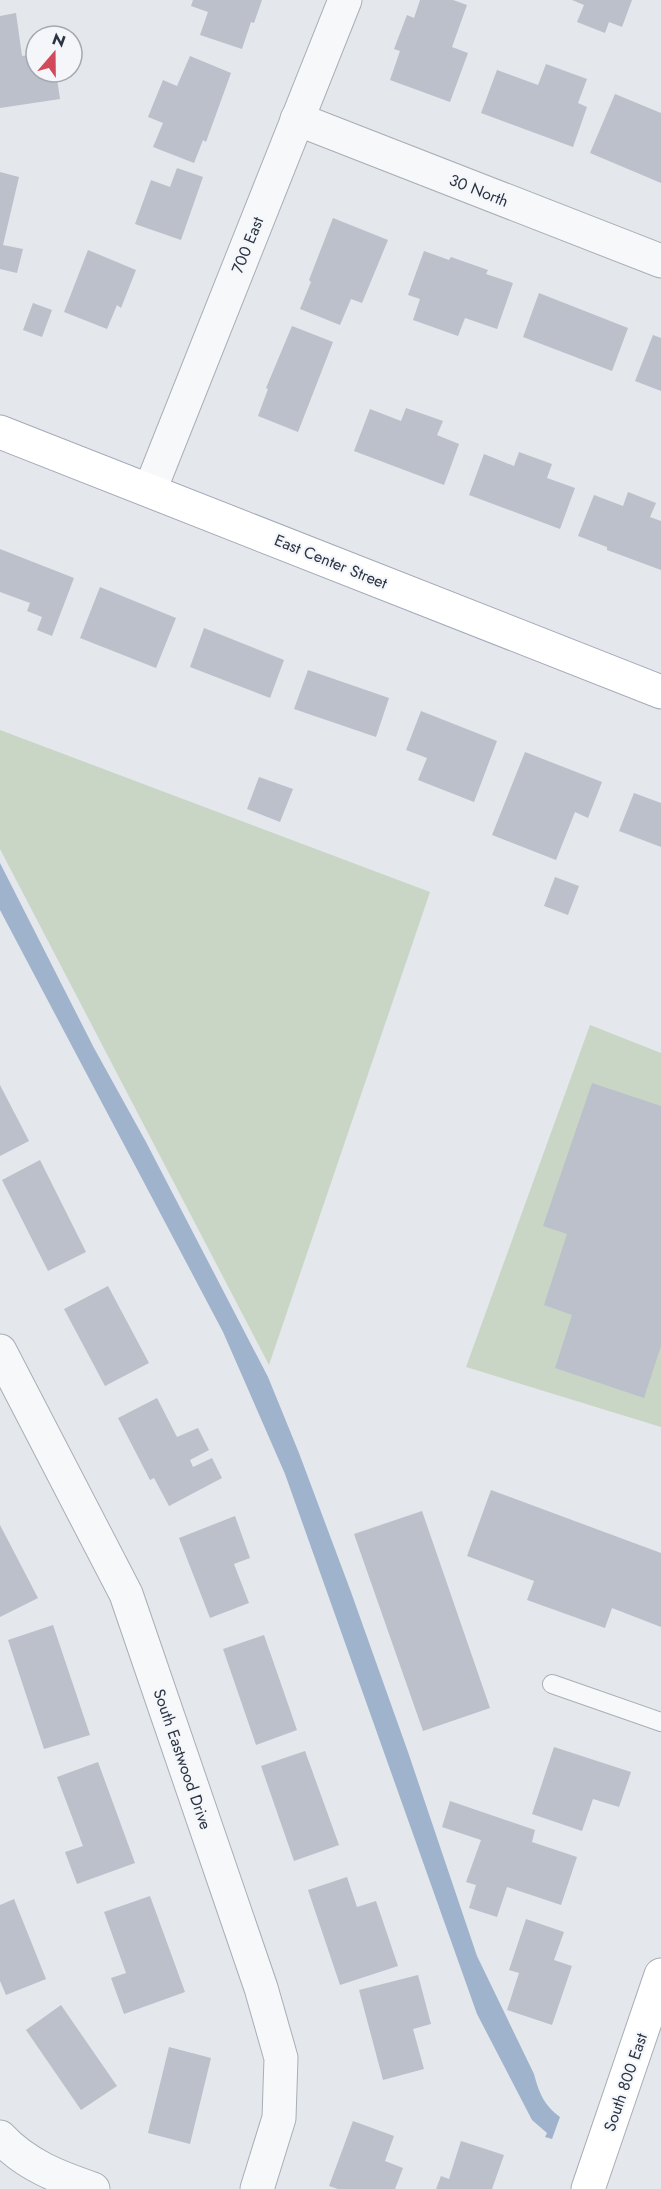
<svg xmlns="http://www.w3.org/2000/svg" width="661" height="2189" viewBox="0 0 661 2189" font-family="Jost,sans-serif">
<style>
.green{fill:#c9d6c5}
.water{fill:#9fb4cc}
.building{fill:#bbc0ca}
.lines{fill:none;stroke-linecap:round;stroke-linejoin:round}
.service-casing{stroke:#a9aeb7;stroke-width:20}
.minor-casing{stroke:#a9aeb7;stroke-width:35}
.secondary-casing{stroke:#a9aeb7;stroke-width:35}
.primary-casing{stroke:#a3abb8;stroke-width:35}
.service{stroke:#f7f8fa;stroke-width:18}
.minor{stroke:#f7f8fa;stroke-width:33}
.secondary{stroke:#fff;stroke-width:33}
.primary{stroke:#fff;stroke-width:33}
.labels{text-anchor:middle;stroke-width:4.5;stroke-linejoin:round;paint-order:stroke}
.street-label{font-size:16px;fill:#2b3445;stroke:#f4f6f9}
</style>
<rect width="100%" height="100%" fill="#e4e7ec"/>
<g class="green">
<path d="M0 730 430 892 269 1365 0 849Z"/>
<path d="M590 1025 661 1053V1427L466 1367Z"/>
</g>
<path class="water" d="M0 863 94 1048 146 1142 268 1377 299 1453 351 1592 408 1752 477 1956 534 2074C539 2093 544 2105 560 2117L552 2139 545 2137 547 2133 532 2120 477 2014 285 1474 223 1332 0 910Z"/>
<g class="building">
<path d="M193 0H262L254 23 251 22 242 49 200 35 208 12 191 6Z"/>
<path d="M420 0H453L467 5 452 47 468 53 450 102 390 80 400 51 394 49 407 15 414 18Z"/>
<path d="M572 0H632L622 27 609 22 605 33 577 22 584 5Z"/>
<path d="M16 13 22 56 36 54V72H56L60 99 0 108V16Z"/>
<path d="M190 56 231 73 206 142 203 140 194 163 153 147 163 123 148 117 163 80 177 86Z"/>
<path d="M546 64 587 79 578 103 587 107 573 147 481 113 497 70 538 85Z"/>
<path d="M615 94 661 113V183L590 153Z"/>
<path d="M177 168 203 177 181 240 135 224 151 180 170 187Z"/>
<path d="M0 172 19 177 3 245 23 249 17 273 0 269Z"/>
<path d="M333 218 388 240 362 303 351 299 340 325 300 309 311 282 309 280Z"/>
<path d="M88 250 136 270 121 308 117 305 107 329 64 312Z"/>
<path d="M424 251 449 260 451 257 488 270 486 274 513 283 497 329 465 318 458 336 413 320 420 299 408 295Z"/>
<path d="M539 293 628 328 612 371 523 337Z"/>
<path d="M33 303 52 310 42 337 23 330Z"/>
<path d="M292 326 333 342 298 432 258 416 268 389 266 388Z"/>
<path d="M653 335 661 338V391L635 381Z"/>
<path d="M406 408 443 421 437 435 459 444 444 485 354 451 370 409 401 421Z"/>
<path d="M519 452 552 464 547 478 575 488 560 529 469 495 484 454 514 466Z"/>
<path d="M628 492 656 503 650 517 661 521V570L607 550V547L578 536 594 495 623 506Z"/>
<path d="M0 549 74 578 52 636 37 630 42 617 27 611 30 603 0 592Z"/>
<path d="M100 587 176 618 156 668 80 638Z"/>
<path d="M204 628 284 660 270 698 190 667Z"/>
<path d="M308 670 389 698 376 737 294 709Z"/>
<path d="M421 711 497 741 474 802 418 780 427 758 406 750Z"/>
<path d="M525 752 602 782 588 818 575 812 556 860 492 835Z"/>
<path d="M259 777 293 789 280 822 247 809Z"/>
<path d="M634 793 661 803V847L619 831Z"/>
<path d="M555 877 579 886 568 915 544 906Z"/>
<path d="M592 1083 661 1106V1346L644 1398 555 1368 572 1315 544 1305 567 1234 543 1226Z"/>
<path d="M0 1085 29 1141 0 1156Z"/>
<path d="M40 1160 86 1252 48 1271 2 1180Z"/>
<path d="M108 1286 149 1363 105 1386 64 1309Z"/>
<path d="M157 1398 177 1437 198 1428 209 1450 190 1460 193 1467 212 1458 222 1478 169 1506 154 1478 150 1480 118 1418Z"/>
<path d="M491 1490 661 1553V1627L612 1608 605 1628 527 1600 534 1581 467 1556Z"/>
<path d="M422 1511 490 1708 423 1731 354 1534Z"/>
<path d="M235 1516 250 1558 234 1564 249 1603 210 1618 179 1538Z"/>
<path d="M0 1525 38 1598 0 1617Z"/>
<path d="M53 1625 90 1735 44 1749 8 1640Z"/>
<path d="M264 1635 297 1730 256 1745 223 1649Z"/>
<path d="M554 1747 631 1772 619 1807 593 1799 582 1831 532 1814Z"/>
<path d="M305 1751 339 1845 294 1861 261 1766Z"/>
<path d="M98 1762 135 1863 77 1884 65 1852 83 1846 57 1777Z"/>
<path d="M450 1801 535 1830 532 1842 577 1857 561 1905 507 1887 497 1917 469 1908 476 1885 466 1882 481 1840 442 1827Z"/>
<path d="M347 1877 357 1907 376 1901 398 1966 340 1985 308 1890Z"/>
<path d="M150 1896 185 1992 124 2014 111 1978 126 1973 104 1912Z"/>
<path d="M14 1899 46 1979 6 1995 0 1981V1905Z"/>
<path d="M526 1919 564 1932 554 1960 572 1966 552 2025 507 2010 519 1973 509 1970Z"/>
<path d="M418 1975 431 2024 413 2029 424 2069 383 2080 359 1990Z"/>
<path d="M61 2005 117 2086 81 2110 26 2030Z"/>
<path d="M169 2047 211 2058 190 2144 148 2133Z"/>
<path d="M353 2121 394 2136 385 2161 403 2168 395 2189H338L329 2186Z"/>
<path d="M461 2141 504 2155 492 2189H436L441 2176 449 2179Z"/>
</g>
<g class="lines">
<g class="service-casing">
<path id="service" d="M552 1684 661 1722"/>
</g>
<g class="minor-casing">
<g id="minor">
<path d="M297 119 661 261"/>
<path d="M150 490 345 0"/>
<path d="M0 1351 126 1594 261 1988 281 2058 279 2118 257 2189"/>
<path d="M0 2137C26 2165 58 2177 93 2189"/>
</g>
</g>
<g class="secondary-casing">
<path id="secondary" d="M588 2189 661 1975"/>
</g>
<g class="primary-casing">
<path id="primary" d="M0 432 661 692"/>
</g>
<use href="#service" class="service"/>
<use href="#minor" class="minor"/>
<use href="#secondary" class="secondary"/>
<use href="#primary" class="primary"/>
</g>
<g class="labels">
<g class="street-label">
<text transform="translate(479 190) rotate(22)" y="6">30 North</text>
<text transform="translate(247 245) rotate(-68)" y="6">700 East</text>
<text transform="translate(331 561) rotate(22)" y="6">East Center Street</text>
<text transform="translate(183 1759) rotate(71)" y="6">South Eastwood Drive</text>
<text transform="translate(625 2082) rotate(-71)" y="6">South 800 East</text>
</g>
</g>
<g transform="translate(54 54) rotate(20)"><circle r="28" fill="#f4f6f9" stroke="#a4a8b1" stroke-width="1.5"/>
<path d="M0-4.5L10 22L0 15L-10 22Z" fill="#d1495b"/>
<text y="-9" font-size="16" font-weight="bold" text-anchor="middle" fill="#2b3445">N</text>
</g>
</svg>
